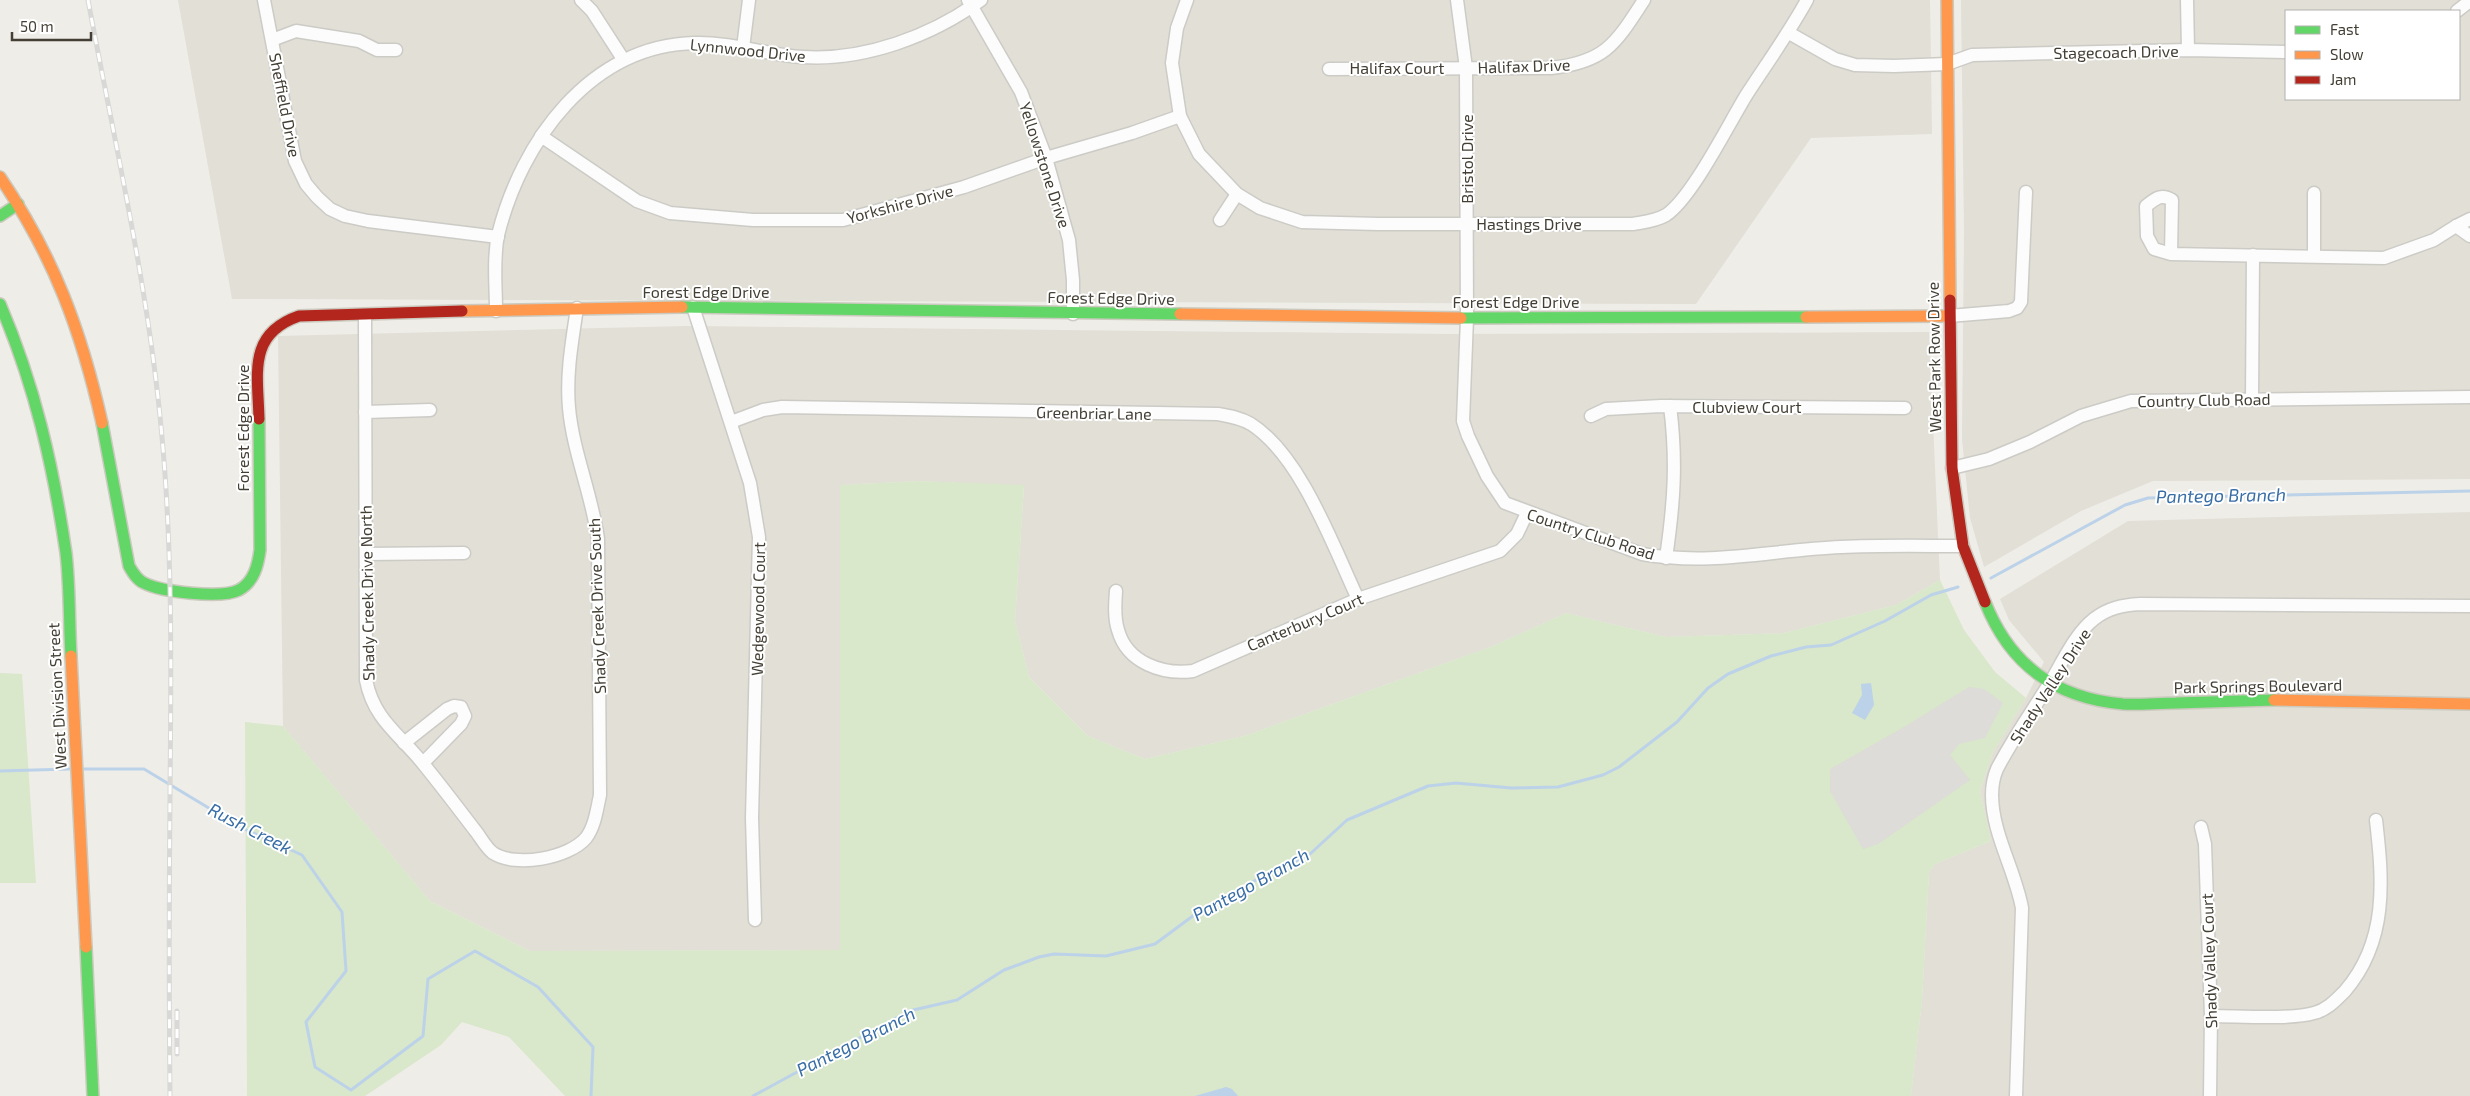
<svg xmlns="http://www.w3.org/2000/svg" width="2470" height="1096" viewBox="0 0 2470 1096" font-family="'Exo 2',sans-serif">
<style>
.residential{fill:#e1dfd6;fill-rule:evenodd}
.green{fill:#d9e7ca}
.parking{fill:#dddcd8}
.water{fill:#bcd2e9}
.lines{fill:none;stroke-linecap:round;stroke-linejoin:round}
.stream{stroke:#bcd2e9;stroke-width:3}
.street-casing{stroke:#cccbc6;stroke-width:15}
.fast-casing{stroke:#cccabf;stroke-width:14}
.slow-casing{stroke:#cccabf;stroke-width:14}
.jam-casing{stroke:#cccabf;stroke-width:14}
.street{stroke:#fcfcfc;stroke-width:12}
.fast{stroke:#63d668;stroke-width:11}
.slow{stroke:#ff974d;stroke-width:11}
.jam{stroke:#b3261e;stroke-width:11}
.rail-casing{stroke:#d8d8d7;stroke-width:5}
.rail{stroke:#fff;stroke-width:3;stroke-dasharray:9;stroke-linecap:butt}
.labels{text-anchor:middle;stroke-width:4;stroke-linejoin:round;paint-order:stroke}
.street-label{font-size:16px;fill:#433f35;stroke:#fff}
.water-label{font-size:18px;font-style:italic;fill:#386da5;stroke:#fff}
</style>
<rect width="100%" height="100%" fill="#eeede8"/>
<g class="residential">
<path d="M178 0H1930L1932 134 1811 138 1696 304 232 299Z"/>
<path d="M1961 0H2470V479L2153 481 2081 511 1984 567 1970 518 1962 439 1964 232ZM2286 11H2459V99H2286Z"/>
<path d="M686 326 1450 334 1929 332 1940 580 1896 605 1784 633 1666 637 1566 613 1493 646 1244 736 1145 759 1088 736 1029 677 1015 621 1024 486 918 481 840 485 841 950 530 951 430 901 283 726 278 336Z"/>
<path d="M2470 512V1096H1911L1922 1001 1929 872 1935 864 1991 841 1980 791 1993 752 2026 698 2044 662 2009 620 2000 599 2128 521Z"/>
</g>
<g class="green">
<path d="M918 481 1024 485 1015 621 1029 677 1088 736 1145 759 1244 736 1493 646 1566 613 1666 637 1784 633 1896 605 1940 580 1964 630 1995 672 2026 698 1993 752 1980 791 1991 841 1935 864 1929 872 1922 1001 1911 1096H565L509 1037 462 1022 441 1045 365 1096H247L245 722 283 726 430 901 530 951 840 950V485Z"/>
<path d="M0 673 22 674 36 883H0Z"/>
</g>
<path class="parking" d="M1969 687 1984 689 2003 703 1985 738 1959 744 1950 755 1970 780 1878 844 1863 849 1830 791V769L1904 727Z"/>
<g class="water">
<path d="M1871 683 1874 705 1865 720 1852 713 1862 695 1861 684Z"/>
<path d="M1226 1087 1232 1089 1238 1096H1195Z"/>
</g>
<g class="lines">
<g class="stream">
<path d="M1991 578 2125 505 2148 498 2470 491"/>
<path d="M82 769H144L242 828 302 855 342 912 346 971 306 1022 315 1067 351 1090 423 1036 428 979 475 951 538 987 593 1047 591 1096"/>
<path d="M0 771 69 769"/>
<path d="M753 1096 909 1011 957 1000 1004 970 1039 957 1054 954 1106 956 1155 944 1205 907 1236 897 1252 882 1310 854 1347 820 1428 786 1456 783 1511 788 1558 787 1603 775 1619 767 1677 722 1708 688 1728 674 1771 656 1806 647 1831 645 1885 621 1931 595 1958 587"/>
</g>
<g class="street-casing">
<g id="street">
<path d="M264 0 295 161 306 184 317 197 330 209 345 216 368 221 498 237"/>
<path d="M581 0 592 11 623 59"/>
<path d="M968 0 1021 92 1046 158 1069 240 1073 280V314"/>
<path d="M1187 0 1177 28 1172 63 1180 116 1199 154 1237 194 1260 208 1302 222 1378 224H1633C1644 222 1656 221 1666 215 1692 198 1729 123 1747 94 1767 63 1789 33 1807 0"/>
<path d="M1457 0 1466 68 1467 318 1463 421 1468 436 1487 476 1505 503 1642 554C1713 566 1771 550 1841 547 1881 545 1923 546 1963 546"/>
<path d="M2187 0 2188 50"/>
<path d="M2457 11 2470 1"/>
<path d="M1789 33 1835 59 1855 65 1894 66 1947 64 1972 55 2188 50 2286 52"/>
<path d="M272 40 296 31 359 41 377 50H396"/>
<path d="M743 48 749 0"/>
<path d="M1329 69 1551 68C1606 62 1616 43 1644 0"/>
<path d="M541 136 637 201 670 213 753 220H843L964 187 1046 158 1132 133 1180 116"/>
<path d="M2470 219 2456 226 2470 236"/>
<path d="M1220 220 1237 194"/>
<path d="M2171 254 2172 200C2161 193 2155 199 2146 206L2147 236 2154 249 2171 254 2384 258 2434 240 2456 226"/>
<path d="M2314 255V193"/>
<path d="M693 307 750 483 759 537 752 818 755 920"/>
<path d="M496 311C496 286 493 259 498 235 521 142 590 45 695 43 731 42 767 55 803 57 864 61 932 36 981 0"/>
<path d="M365 316 366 680C374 721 401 735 425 766 442 787 458 808 474 829 480 836 486 848 493 853 516 868 569 858 586 838 595 826 597 809 600 795L598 539C592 495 573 452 569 408 566 374 572 342 577 308"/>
<path d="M1949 316 2009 311 2017 308 2021 302 2026 192"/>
<path d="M2252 399 2253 255"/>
<path d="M365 412 430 410"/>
<path d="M1591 416 1606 409 1661 406 1905 408"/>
<path d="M731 422 763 410 782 407 1218 414C1230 416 1241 418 1251 424 1301 456 1333 546 1358 599"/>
<path d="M1952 468 1989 459 2030 442 2081 416 2131 401 2470 397"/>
<path d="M366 554 464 553"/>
<path d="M1666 558C1674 503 1677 461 1670 406"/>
<path d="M1116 591C1115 604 1114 618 1118 630 1127 663 1163 675 1193 671L1358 599 1500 551 1517 534 1527 513"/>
<path d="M404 743 447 709 454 706 461 707 465 716 461 724 423 763"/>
<path d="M2201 827 2205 844 2211 1016 2210 1096"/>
<path d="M2211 1016C2239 1016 2289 1020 2314 1013 2327 1010 2336 1000 2345 991 2388 941 2383 881 2376 820"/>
<path d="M2016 1096 2022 908C2015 870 1992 833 1992 795 1992 786 1994 776 1997 769 2013 738 2033 710 2051 681 2063 661 2075 634 2094 619 2108 608 2123 605 2140 604L2470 606"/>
</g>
</g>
<g class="fast-casing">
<g id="fast">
<path d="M0 216 18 204"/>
<path d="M0 304C35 386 53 465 66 553 70 587 69 622 71 656"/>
<path d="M682 307 1180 314"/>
<path d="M1461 318 1806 317"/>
<path d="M102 423 129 566C133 573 137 580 144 583 162 592 221 599 239 590 254 582 258 565 260 550L259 419"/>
<path d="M1985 602C2010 665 2055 698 2123 704 2140 705 2158 703 2176 703 2209 702 2241 701 2274 700"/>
<path d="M86 947 93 1096"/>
</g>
</g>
<g class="slow-casing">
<g id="slow">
<path d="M1947 0 1950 300"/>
<path d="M0 177C54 257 81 330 102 423"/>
<path d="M462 311 682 307"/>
<path d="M1180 314 1461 318"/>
<path d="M1806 317 1949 316"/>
<path d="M71 656 86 947"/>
<path d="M2274 700 2470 704"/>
</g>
</g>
<g class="jam-casing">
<g id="jam">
<path d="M1950 300 1952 468 1963 546 1985 602"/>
<path d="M259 419C258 374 247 334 299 316L462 311"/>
</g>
</g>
<use href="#street" class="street"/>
<use href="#fast" class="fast"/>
<use href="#slow" class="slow"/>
<use href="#jam" class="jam"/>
<g class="rail-casing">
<g id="rail">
<path d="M88 0C115 145 149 290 162 437 173 557 171 677 170 797 169 896 169 996 170 1096"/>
<path d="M177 1011V1054"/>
</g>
</g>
<use href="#rail" class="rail"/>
</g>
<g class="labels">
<g class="street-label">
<text transform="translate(748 50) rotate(6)" y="6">Lynnwood Drive</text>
<text transform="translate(2116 52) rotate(-1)" y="6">Stagecoach Drive</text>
<text transform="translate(1524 66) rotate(-2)" y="6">Halifax Drive</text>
<text x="1397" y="74">Halifax Court</text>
<text transform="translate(285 105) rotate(79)" y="6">Sheffield Drive</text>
<text transform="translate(1467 159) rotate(-90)" y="6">Bristol Drive</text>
<text transform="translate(1045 165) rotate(72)" y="6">Yellowstone Drive</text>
<text transform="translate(900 204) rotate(-15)" y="6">Yorkshire Drive</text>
<text x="1529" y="230">Hastings Drive</text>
<text x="706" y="298">Forest Edge Drive</text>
<text transform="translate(1111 298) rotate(1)" y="6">Forest Edge Drive</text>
<text x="1516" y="308">Forest Edge Drive</text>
<text transform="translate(1934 357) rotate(-91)" y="6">West Park Row Drive</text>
<text transform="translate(2204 400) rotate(-1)" y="6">Country Club Road</text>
<text x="1747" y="413">Clubview Court</text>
<text transform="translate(1094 413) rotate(1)" y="6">Greenbriar Lane</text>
<text transform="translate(243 428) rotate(-90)" y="6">Forest Edge Drive</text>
<text transform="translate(1591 534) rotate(18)" y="6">Country Club Road</text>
<text transform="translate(367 593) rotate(-91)" y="6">Shady Creek Drive North</text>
<text transform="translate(597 606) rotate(-92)" y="6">Shady Creek Drive South</text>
<text transform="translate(758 609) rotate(-89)" y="6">Wedgewood Court</text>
<text transform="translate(1305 622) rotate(-23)" y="6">Canterbury Court</text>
<text transform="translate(2050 686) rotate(-57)" y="6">Shady Valley Drive</text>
<text transform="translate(2258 686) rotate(-1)" y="6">Park Springs Boulevard</text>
<text transform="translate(57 696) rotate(-93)" y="6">West Division Street</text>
<text transform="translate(2209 961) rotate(-92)" y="6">Shady Valley Court</text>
</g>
<g class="water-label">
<text transform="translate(2221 496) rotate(-1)" y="6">Pantego Branch</text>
<text transform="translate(250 829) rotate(27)" y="6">Rush Creek</text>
<text transform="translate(1251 885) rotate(-29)" y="6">Pantego Branch</text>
<text transform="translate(856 1042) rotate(-27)" y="6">Pantego Branch</text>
</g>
</g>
<rect x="2285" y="10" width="175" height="90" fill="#ffffff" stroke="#b4b2ae"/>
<rect x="2295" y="26" width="25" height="8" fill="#63d668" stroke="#b4b2ae"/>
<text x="2330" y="35" font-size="15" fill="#433f35">Fast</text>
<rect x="2295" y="51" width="25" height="8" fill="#ff974d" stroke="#b4b2ae"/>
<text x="2330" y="60" font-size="15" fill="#433f35">Slow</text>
<rect x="2295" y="76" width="25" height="8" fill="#b3261e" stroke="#b4b2ae"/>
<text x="2330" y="85" font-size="15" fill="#433f35">Jam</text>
<path d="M12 32v8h79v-8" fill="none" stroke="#433f35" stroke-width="2.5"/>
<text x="20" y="32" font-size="15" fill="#433f35" stroke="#ffffff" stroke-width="4" paint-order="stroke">50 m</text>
</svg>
